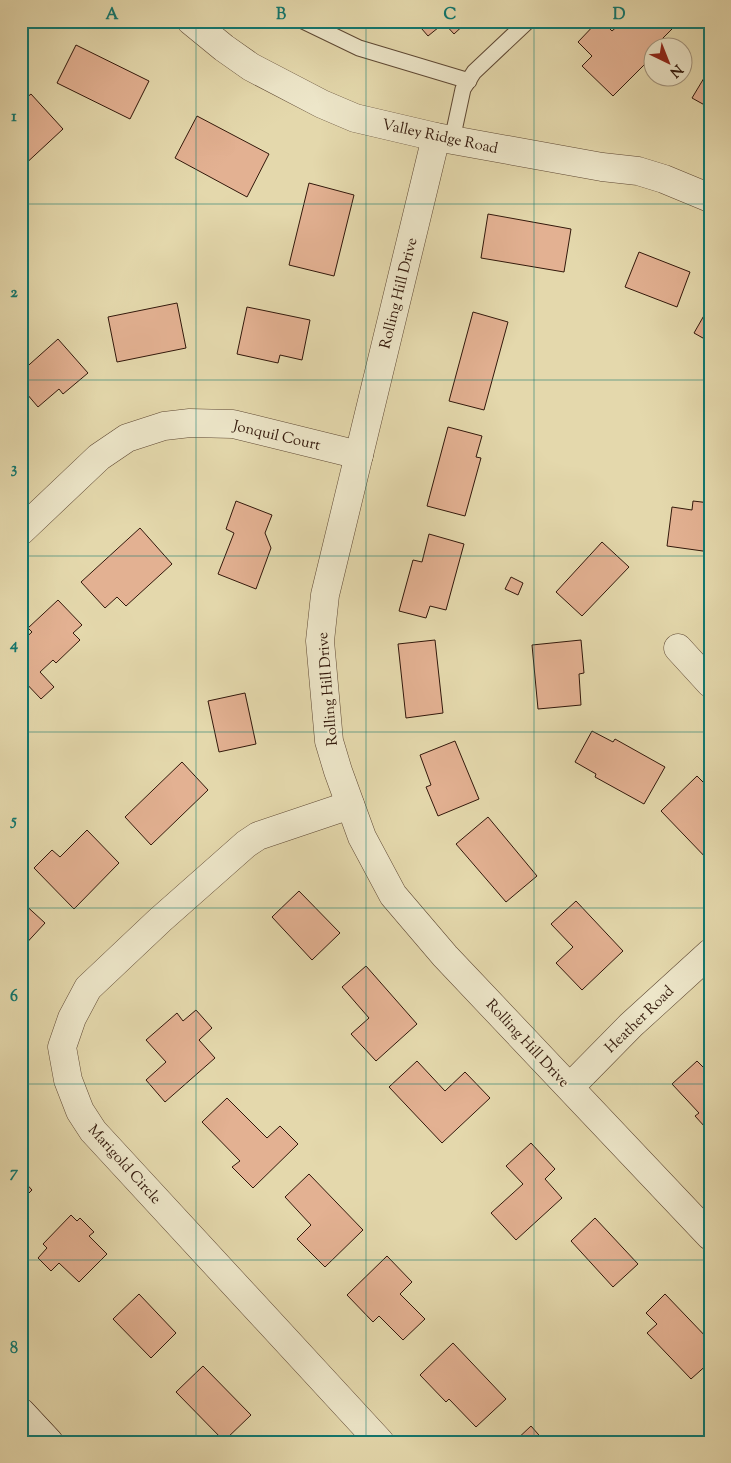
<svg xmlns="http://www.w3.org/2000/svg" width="731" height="1463" viewBox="0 0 731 1463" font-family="'Sorts Mill Goudy',serif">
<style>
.building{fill:#e3b192;stroke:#32180b}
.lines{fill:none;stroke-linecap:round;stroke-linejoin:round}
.service-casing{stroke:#5e4833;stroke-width:17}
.minor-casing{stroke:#5e4833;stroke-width:29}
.secondary-casing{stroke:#32180b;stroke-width:29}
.service{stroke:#ede6c9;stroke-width:15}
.minor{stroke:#ede6c9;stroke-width:28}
.secondary{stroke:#ede6c9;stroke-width:28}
.grid{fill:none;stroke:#0f766e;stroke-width:1;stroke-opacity:0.55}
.labels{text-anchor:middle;stroke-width:4;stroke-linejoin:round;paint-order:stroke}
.street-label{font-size:15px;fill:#32180b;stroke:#ede6c9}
.neatline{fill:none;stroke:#0f766e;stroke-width:2}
.grid-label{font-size:16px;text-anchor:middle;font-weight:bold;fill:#0f766e}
</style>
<rect width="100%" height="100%" fill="#e4d8ac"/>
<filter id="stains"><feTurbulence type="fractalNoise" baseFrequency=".004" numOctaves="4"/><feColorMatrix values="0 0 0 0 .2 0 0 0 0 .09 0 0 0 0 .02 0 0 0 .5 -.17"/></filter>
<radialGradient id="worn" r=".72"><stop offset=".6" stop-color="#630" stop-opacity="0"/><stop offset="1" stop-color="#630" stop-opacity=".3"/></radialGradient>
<g class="building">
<path d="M415 21H468L454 34 444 23 428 36Z"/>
<path d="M598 21H602L612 31 621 23 619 21H680L651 50 654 55 613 96 582 66 592 56 578 42Z"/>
<path d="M76 45 149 81 130 119 57 83Z"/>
<path d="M710 68V108L692 98Z"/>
<path d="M31 94 63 129 21 168V102Z"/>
<path d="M197 116 269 154 247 197 175 158Z"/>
<path d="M309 183 354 195 334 276 289 265Z"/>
<path d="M488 214 571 229 564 272 481 258Z"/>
<path d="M639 252 690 272 677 307 625 287Z"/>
<path d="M177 303 186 348 117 362 108 317Z"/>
<path d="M710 305V342L694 333Z"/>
<path d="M247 307 310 320 302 360 280 355 278 363 237 354Z"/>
<path d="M473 312 508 322 484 410 449 401Z"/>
<path d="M58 339 88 373 63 394 59 389 38 407 21 387V372Z"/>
<path d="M448 427 482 436 476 457 481 458 465 516 427 506Z"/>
<path d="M236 501 272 515 265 533 271 548 256 589 218 574 234 533 226 529Z"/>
<path d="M693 501 710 503V552L667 546 672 507 692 510Z"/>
<path d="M140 528 172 564 126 606 117 597 105 608 81 582Z"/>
<path d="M429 534 464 544 446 610 430 606 426 618 399 611 413 560 422 562Z"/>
<path d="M602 542 629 567 582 616 556 592Z"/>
<path d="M511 577 523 583 518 595 505 589Z"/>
<path d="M58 600 82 625 73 633 80 640 56 663 53 660 40 672 54 687 41 699 21 678V642L32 632 28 628Z"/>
<path d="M435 640 443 713 406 718 398 644Z"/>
<path d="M581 640 584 673 579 674 581 705 538 709 532 645Z"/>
<path d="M245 693 256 744 219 752 208 701Z"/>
<path d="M592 731 613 742 615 739 665 767 644 804 595 777 596 774 575 762Z"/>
<path d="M455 741 479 799 438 816 426 787 431 785 420 755Z"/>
<path d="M182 762 208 790 151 845 125 817Z"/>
<path d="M697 776 710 789V862L661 811Z"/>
<path d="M488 817 537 876 506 902 456 844Z"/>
<path d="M87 830 119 863 74 909 34 868 52 850 60 857Z"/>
<path d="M299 891 340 933 312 960 272 917Z"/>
<path d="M21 901 45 923 21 949Z"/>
<path d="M576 901 623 951 582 990 556 963 573 947 551 924Z"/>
<path d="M366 966 417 1024 376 1061 351 1034 369 1018 342 987Z"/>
<path d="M196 1010 212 1028 199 1040 215 1058 165 1102 146 1080 166 1062 146 1040 177 1013 183 1021Z"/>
<path d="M417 1061 445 1091 465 1072 490 1098 442 1143 389 1087Z"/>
<path d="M697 1061 710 1074V1128L707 1125 705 1127 695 1116 699 1113 672 1084Z"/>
<path d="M227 1098 267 1138 280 1126 298 1144 253 1188 232 1167 240 1161 202 1122Z"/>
<path d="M531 1143 555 1169 545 1179 562 1198 516 1240 491 1213 523 1184 506 1166Z"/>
<path d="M309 1174 363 1230 325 1267 297 1239 311 1225 285 1197Z"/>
<path d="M21 1178 32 1190 21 1201Z"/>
<path d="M71 1215 77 1221 80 1218 94 1232 89 1236 107 1254 79 1282 59 1263 51 1271 38 1258 47 1248 43 1244Z"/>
<path d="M595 1218 638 1264 613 1287 571 1241Z"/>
<path d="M387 1256 412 1282 400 1294 425 1319 403 1340 379 1316 373 1322 347 1295Z"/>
<path d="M139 1294 176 1333 151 1358 113 1319Z"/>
<path d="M665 1294 710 1341V1362L691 1379 647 1333 657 1324 646 1313Z"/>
<path d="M453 1343 506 1399 476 1427 449 1399 446 1402 420 1375Z"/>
<path d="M203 1366 251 1415 224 1441 176 1392Z"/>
<path d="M531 1426 545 1442H514Z"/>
</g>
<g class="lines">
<g class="service-casing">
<g id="service">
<path d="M303 21 359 48 469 81"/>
<path d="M452 140 463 89 474 72 528 21"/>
</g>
</g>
<g class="minor-casing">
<g id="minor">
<path d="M191 21 224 48 251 67 322 104 355 118 436 137 602 167 638 171 664 179 710 198"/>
<path d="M436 137 325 595 320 641 329 741 338 771 362 837 393 895 445 956 710 1236"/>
<path d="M21 531 99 457 127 438 164 426 190 423 233 424 359 455"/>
<path d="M678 648 710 683"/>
<path d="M350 805 258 836 246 844 160 920 88 988 72 1018 62 1047 68 1080 80 1111 93 1131 380 1442"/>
<path d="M570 1087 631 1025 710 953"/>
</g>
</g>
<g class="secondary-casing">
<path id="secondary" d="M21 1412 49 1442"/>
</g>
<use href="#service" class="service"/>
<use href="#minor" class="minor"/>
<use href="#secondary" class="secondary"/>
</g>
<path class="grid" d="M196 21V1442M366 21V1442M534 21V1442M21 204H710M21 380H710M21 556H710M21 732H710M21 908H710M21 1084H710M21 1260H710"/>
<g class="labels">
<g class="street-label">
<text transform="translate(440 136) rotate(12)" y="5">Valley Ridge Road</text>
<text transform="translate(398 293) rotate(-76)" y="5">Rolling Hill Drive</text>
<text transform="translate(277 435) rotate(13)" y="5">Jonquil Court</text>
<text transform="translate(327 689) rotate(-95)" y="5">Rolling Hill Drive</text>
<text transform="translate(639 1019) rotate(-44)" y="5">Heather Road</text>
<text transform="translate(528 1043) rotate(47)" y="5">Rolling Hill Drive</text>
<text transform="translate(125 1164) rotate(48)" y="5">Marigold Circle</text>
</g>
</g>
<rect width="731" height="1463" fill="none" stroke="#e4d8ac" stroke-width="55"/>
<g transform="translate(668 62) rotate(137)"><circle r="24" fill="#ede6c9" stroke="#a2947d"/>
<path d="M0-4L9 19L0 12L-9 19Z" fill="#8f2418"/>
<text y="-8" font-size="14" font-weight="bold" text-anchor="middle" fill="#32180b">N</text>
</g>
<rect x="28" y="28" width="676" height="1408" class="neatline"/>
<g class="grid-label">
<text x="112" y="19">A</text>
<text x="281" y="19">B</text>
<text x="450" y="19">C</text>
<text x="619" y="19">D</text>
<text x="14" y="121">1</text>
<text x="14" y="297">2</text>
<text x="14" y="473">3</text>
<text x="14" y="649">4</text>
<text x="14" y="825">5</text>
<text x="14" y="1001">6</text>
<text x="14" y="1177">7</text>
<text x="14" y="1353">8</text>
</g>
<rect width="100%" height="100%" filter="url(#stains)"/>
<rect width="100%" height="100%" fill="url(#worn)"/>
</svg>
